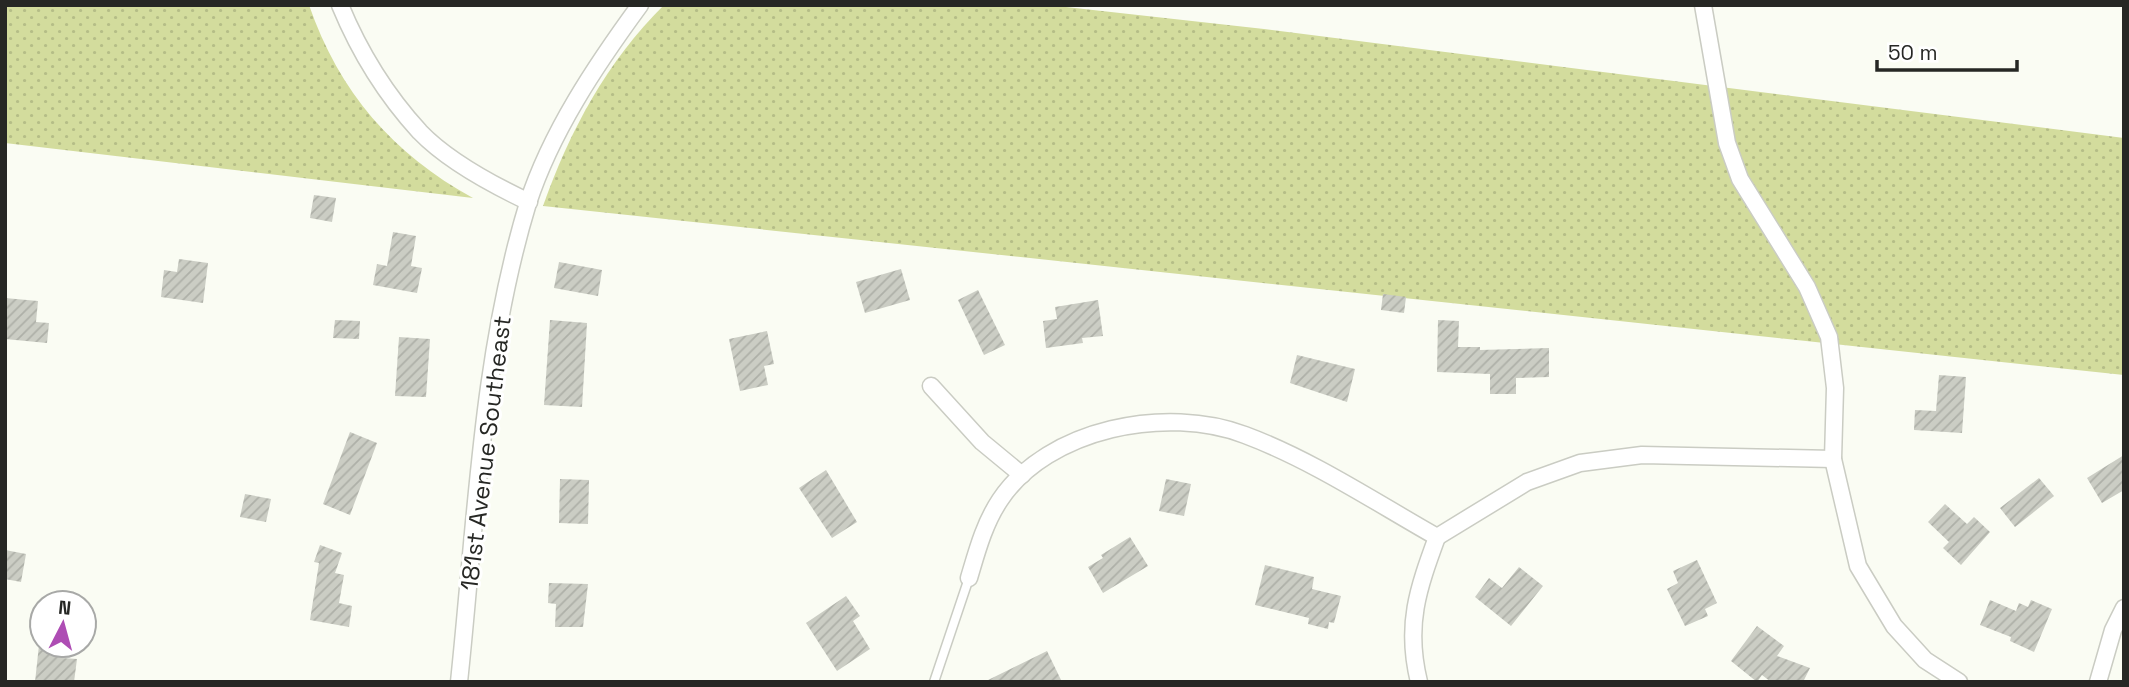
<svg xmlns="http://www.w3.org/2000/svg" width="2129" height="687" viewBox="0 0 2129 687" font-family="'Space Grotesk',sans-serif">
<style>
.grass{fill:url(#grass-dots)}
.building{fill:url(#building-hatch)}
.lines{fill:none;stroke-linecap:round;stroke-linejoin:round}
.lane-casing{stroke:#caccc3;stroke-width:11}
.street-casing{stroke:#caccc3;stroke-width:19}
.lane{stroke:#fff;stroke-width:8}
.street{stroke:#fff;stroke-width:16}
.labels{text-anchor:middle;stroke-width:6;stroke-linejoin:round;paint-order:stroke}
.street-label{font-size:24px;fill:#262724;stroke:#fff}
</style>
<defs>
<pattern id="grass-dots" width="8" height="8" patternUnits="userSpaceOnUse" patternTransform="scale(1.75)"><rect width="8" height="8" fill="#d3dc9d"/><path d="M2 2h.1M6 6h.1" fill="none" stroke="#b5bd87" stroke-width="1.8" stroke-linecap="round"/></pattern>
<pattern id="building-hatch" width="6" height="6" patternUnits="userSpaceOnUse" patternTransform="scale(1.75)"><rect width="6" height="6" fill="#cbcdc4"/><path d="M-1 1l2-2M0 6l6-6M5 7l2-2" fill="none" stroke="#aeb0a8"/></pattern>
</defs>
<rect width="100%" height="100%" fill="#fafcf3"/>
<g class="grass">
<path d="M5 5H309C339 92 393 154 473 198L5 143Z"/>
<path d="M664 5H1048L1264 29 2124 138V375L543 206C569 132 607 61 664 5Z"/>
</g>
<g class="building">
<path d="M314 195 336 198 332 222 310 218Z"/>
<path d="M393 232 416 236 411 266 422 268 417 293 373 285 377 264 387 266Z"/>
<path d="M179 259 208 263 203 303 161 297 164 270 177 272Z"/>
<path d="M559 262 602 270 598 296 554 288Z"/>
<path d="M901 269 910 300 865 313 856 282Z"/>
<path d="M978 290 1005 345 984 355 958 300Z"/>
<path d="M1383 294 1406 297 1404 313 1381 310Z"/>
<path d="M5 298 38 301 36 322 49 323 47 343 5 339Z"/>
<path d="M1098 300 1103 336 1082 338 1083 343 1046 348 1043 321 1057 319 1055 307Z"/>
<path d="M335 320 360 321 359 339 333 338Z"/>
<path d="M550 320 587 323 582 407 544 405Z"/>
<path d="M1438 320 1459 321 1458 347H1480V350L1549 348V377L1516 378V394H1490V374L1437 372Z"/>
<path d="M767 331 774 364 764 366 768 385 740 391 729 339Z"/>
<path d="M399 337 430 339 426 397 395 396Z"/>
<path d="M1297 355 1355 369 1347 402 1290 383Z"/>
<path d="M1939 375 1966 377 1962 433 1914 430 1915 410 1936 411Z"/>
<path d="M350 432 377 443 350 515 323 504Z"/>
<path d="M2124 455V490L2102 503 2087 478Z"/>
<path d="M826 470 857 522 832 538 799 488Z"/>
<path d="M2039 478 2054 496 2015 527 2000 508Z"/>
<path d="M560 479 589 480 588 524 559 523Z"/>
<path d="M1166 479 1191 484 1184 516 1159 511Z"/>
<path d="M245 494 271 499 266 522 240 517Z"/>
<path d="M1945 504 1967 524 1974 517 1990 532 1961 565 1943 548 1949 542 1928 522Z"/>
<path d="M1130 537 1148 566 1103 593 1088 567 1103 558 1101 555Z"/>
<path d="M320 545 342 553 335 573 344 575 339 603 352 606 349 627 310 620 319 563 314 562Z"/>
<path d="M5 550 26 554 21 582 5 579Z"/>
<path d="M1697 560 1717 603 1705 609 1708 616 1685 626 1667 589 1678 583 1673 571Z"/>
<path d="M1265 565 1314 577 1312 589 1341 596 1334 623 1329 622 1328 629 1308 624 1309 618 1255 605Z"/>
<path d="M1519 567 1543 586 1511 626 1475 597 1489 578 1502 588Z"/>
<path d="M549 583 588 584 583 627H555L556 604 548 603Z"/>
<path d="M846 596 860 616 853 621 870 649 837 671 806 623Z"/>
<path d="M1990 600 2016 611 2019 603 2028 607 2031 600 2052 609 2034 652 2010 641 2011 637 1980 625Z"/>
<path d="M1757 626 1784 646 1777 656 1810 668 1803 682H1771L1762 675 1757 682 1731 661Z"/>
<path d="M39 645H64L63 658 77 659 74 682H35Z"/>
<path d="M1047 651 1062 682H984Z"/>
</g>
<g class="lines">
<g class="lane-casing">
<path id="lane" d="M934 682 969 578"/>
</g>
<g class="street-casing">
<g id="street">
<path d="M340 5C359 51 386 95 420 132 447 160 495 186 529 202"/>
<path d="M1703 5 1727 143 1740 179 1807 287 1829 337 1835 388 1833 459 1858 566 1894 626 1925 660 1959 682"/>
<path d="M931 386 982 442 1022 475"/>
<path d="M969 578C977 551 984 524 1000 500 1048 428 1167 405 1245 435 1312 460 1375 502 1437 537L1527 482 1580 463 1642 455 1833 459"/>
<path d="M459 682C476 523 481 357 528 203 551 132 596 65 640 5"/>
<path d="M1419 682C1405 625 1418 589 1437 537"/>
<path d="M2098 682 2113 630 2124 608"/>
</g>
</g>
<use href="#lane" class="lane"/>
<use href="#street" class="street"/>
</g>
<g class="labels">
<g class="street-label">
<text transform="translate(486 453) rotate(-83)" y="8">181st Avenue Southeast</text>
</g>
</g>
<rect width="2129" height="687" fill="none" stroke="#262724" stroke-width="14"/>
<g transform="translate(63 624) rotate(6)"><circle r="33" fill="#ffffff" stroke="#a8a9a7" stroke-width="2"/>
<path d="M0-5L12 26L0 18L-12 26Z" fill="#ae4db4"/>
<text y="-10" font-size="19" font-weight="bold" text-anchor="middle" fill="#262724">N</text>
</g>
<path d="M1877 60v10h140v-10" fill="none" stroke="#262724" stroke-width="3.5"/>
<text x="1888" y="60" font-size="21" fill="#262724" stroke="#ffffff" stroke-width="5" paint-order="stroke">50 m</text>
</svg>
